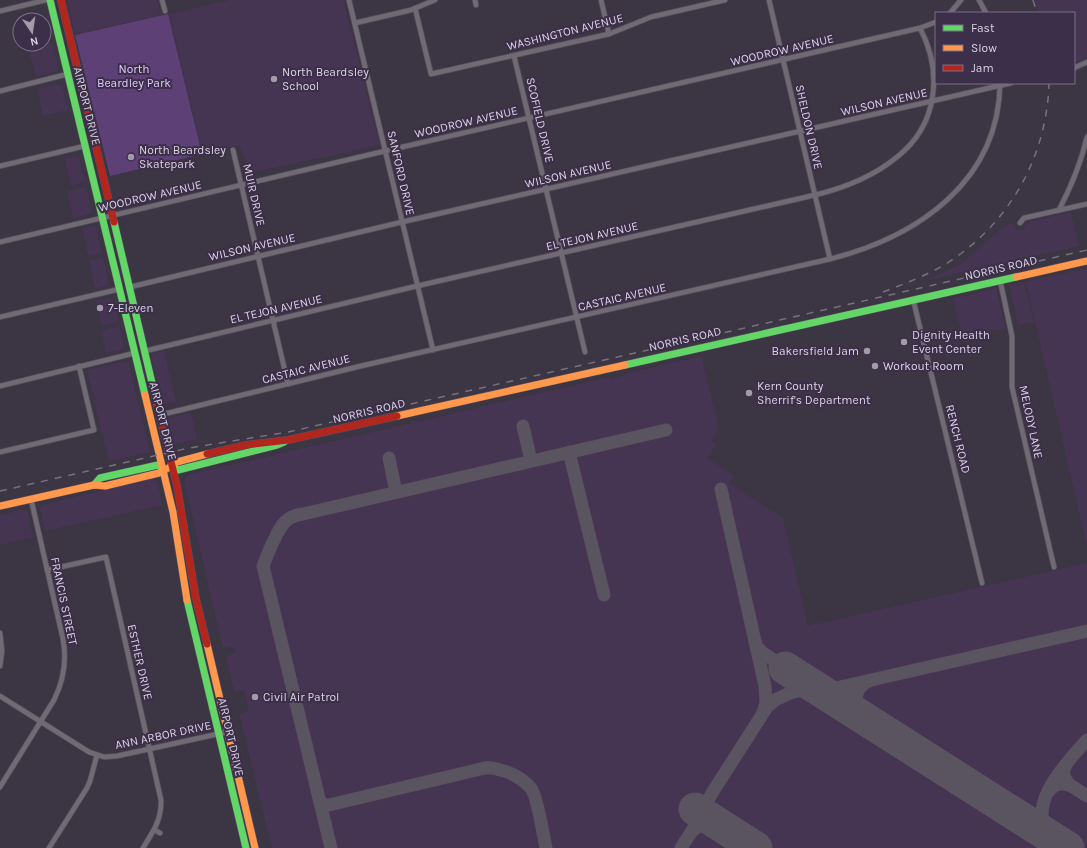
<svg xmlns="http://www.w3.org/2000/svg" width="1087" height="848" viewBox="0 0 1087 848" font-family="Karla,sans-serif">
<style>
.built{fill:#453553}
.green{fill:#5d4075}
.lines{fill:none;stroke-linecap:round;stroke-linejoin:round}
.taxiway{stroke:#5a5360;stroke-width:13}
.runway{stroke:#5a5360;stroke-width:33}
.street-casing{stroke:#58525f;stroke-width:6}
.fast-casing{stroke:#58525f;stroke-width:8}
.slow-casing{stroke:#58525f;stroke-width:8}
.jam-casing{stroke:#58525f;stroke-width:8}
.street{stroke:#6f6a74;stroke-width:4.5}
.fast{stroke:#63d668;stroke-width:7}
.slow{stroke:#ff974d;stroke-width:7}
.jam{stroke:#b3261e;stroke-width:7}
.rail{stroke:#77717c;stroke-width:1.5;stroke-dasharray:7 7;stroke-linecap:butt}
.poi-dot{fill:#a39baa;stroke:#3c2f49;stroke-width:1.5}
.labels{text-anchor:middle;stroke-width:4;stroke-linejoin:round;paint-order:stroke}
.street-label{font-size:12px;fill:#dad2e2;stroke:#3c2f49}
.park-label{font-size:12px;fill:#e2c4fe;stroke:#3c2f49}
.poi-label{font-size:12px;fill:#dad2e2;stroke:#3c2f49;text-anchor:start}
</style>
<rect width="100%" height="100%" fill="#3c3543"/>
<g class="built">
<path d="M67 0H157L161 15 75 34Z"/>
<path d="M230 0H343L380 145 249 173 240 145 203 154 169 14Z"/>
<path d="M1035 0H1087V57L1074 64V13H1040Z"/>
<path d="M52 42 58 69 56 71 36 77 28 47Z"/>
<path d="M57 84 62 86 68 110 43 116 37 89Z"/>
<path d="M74 156 79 157 85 182 71 186 64 158Z"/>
<path d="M86 187 92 212 90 214 73 218 67 191Z"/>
<path d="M1071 212 1079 246 925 281 961 264 1002 228 1012 222 1014 228 1022 230 1030 222 1033 221Z"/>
<path d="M91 226 96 228 102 253 88 256 82 229Z"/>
<path d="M103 257 109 283 107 285 95 288 89 261Z"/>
<path d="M1087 268V546L1026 282Z"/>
<path d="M1024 282 1034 322 1018 325 1009 285Z"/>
<path d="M996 288 1005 328 962 338 953 298 966 296Z"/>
<path d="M109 298 113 300 119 322 102 326 96 301Z"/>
<path d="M120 326 124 347 121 350 106 353 101 331Z"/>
<path d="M164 351 176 402 163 404 151 354Z"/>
<path d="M701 356 719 429 711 441 716 444 707 458 733 475 730 484 783 518 808 626 1087 563V848H272L239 714 249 711 244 690 234 692 226 656 235 653 233 647 223 648 184 481 188 475 610 377 611 379 625 375V374Z"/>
<path d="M128 361 150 452 109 461 87 370Z"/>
<path d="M191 412 197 439 174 445 168 420 170 418Z"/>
<path d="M152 479 157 481 162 505 45 531 40 509 42 505Z"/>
<path d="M22 510 27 511 33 537 0 545V515Z"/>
</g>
<path class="green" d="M168 14 202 154 110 176 75 35Z"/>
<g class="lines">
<g class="taxiway">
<path d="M523 426 531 461"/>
<path d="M569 452 604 595"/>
<path d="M389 458 396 492"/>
<path d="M721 489 765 686 766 703 763 712"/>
<path d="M756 646 762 652 785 668"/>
<path d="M869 681C864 683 859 687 857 694 855 700 856 709 861 714 870 725 893 736 905 744"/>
<path d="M815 692 826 696 862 719"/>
<path d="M1073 787 1087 796"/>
<path d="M1049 791C1056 783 1063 782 1073 787 1065 781 1061 774 1066 765"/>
<path d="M320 802 325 805H329L485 768C492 767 497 769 504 771 514 774 526 781 532 790 538 800 543 834 546 848"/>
<path d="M1058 840C1017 813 1066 763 1087 740"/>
<path d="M746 842C728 831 712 814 692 831L712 793 767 707 775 700 790 693 798 691 827 690 1087 631"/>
<path d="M331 848 263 566C267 555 278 528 286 521 291 516 296 515 303 514L666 430"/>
<path d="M681 848 692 831"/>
</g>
<g class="runway">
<path d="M785 668 1068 848"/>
<path d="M695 809 756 848"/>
</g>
<g class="street-casing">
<g id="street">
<path d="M162 0 165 11"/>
<path d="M349 0 433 350"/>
<path d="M475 0 476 5"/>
<path d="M601 0 609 34"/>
<path d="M769 0 830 259"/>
<path d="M979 0 986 13"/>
<path d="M415 8 431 74 609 34 651 17 725 0"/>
<path d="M0 11 46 0"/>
<path d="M950 13 961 0"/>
<path d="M355 23 411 10 435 0"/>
<path d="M514 56 585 352"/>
<path d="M1074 68 1087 62"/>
<path d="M0 91 68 74"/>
<path d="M233 150 288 384"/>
<path d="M0 166 85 146"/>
<path d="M1059 210C1071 187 1081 163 1087 137"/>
<path d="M1020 223 1024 218 1087 204"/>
<path d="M0 242 385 151 920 28 936 22"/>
<path d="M1000 280 1012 336V387L1054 567"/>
<path d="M130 287 402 222 1011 83"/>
<path d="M913 299 982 583"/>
<path d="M0 317 120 289"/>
<path d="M145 351 417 286 815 195C844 188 874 176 897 157 938 125 943 72 920 28"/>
<path d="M0 386 135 353"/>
<path d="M160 415 361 366 830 259C917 237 999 182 1000 83"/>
<path d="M0 452 94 430 79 366"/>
<path d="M47 570 106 557 161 800C162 819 153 832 143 848"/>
<path d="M0 633 2 651 0 666"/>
<path d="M0 696 89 752 104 757 117 756 227 732"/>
<path d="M0 787 54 700C64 680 67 661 63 639L31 499"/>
<path d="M155 830 160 833"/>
<path d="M49 848 87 788 90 781 97 755"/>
</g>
</g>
<g class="fast-casing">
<g id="fast">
<path d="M50 0 145 395"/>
<path d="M114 222 157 404"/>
<path d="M625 365 1016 277"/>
<path d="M173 467 178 470 277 445 284 442"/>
<path d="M94 485 100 478 158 465 163 469"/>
<path d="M187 600 246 848"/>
</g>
</g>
<g class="slow-casing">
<g id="slow">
<path d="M1016 277 1087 261"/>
<path d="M145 395 173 512 187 600"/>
<path d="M397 416 625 365"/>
<path d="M0 506 94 485 105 486 159 473 172 466 177 462 207 454"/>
<path d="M207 644 255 848"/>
</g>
</g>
<g class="jam-casing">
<g id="jam">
<path d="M61 0 114 222"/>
<path d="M157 404 177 486 196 599 207 644"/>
<path d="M207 454 246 445 288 440 397 416"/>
</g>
</g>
<use href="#street" class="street"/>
<use href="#fast" class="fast"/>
<use href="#slow" class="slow"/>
<use href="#jam" class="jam"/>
<g class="rail">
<path d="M1033 0 1037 13"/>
<path d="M883 292C904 284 925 276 944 265 1008 226 1047 158 1049 83"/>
<path d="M0 491 189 448 288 432 1087 250"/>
</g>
</g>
<g class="poi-dot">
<circle cx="274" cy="79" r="4"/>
<circle cx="131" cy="157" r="4"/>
<circle cx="100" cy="308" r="4"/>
<circle cx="904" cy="342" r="4"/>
<circle cx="867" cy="351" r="4"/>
<circle cx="875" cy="366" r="4"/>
<circle cx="749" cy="393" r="4"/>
<circle cx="255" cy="697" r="4"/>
</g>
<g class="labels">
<g class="street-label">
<text transform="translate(565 32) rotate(-14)" y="4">WASHINGTON AVENUE</text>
<text transform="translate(782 50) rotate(-13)" y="4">WOODROW AVENUE</text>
<text transform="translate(884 102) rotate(-13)" y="4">WILSON AVENUE</text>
<text transform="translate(87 106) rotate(76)" y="4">AIRPORT DRIVE</text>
<text transform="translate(540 120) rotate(77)" y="4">SCOFIELD DRIVE</text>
<text transform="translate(466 122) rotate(-13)" y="4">WOODROW AVENUE</text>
<text transform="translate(809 127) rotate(77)" y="4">SHELDON DRIVE</text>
<text transform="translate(401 173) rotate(77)" y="4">SANFORD DRIVE</text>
<text transform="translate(568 174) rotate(-13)" y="4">WILSON AVENUE</text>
<text transform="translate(254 195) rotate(77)" y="4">MUIR DRIVE</text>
<text transform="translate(150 196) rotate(-13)" y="4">WOODROW AVENUE</text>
<text transform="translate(592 236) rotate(-13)" y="4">EL TEJON AVENUE</text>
<text transform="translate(252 247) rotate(-13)" y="4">WILSON AVENUE</text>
<text transform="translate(1001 268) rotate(-13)" y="4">NORRIS ROAD</text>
<text transform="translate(622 297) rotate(-13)" y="4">CASTAIC AVENUE</text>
<text transform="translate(276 309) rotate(-13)" y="4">EL TEJON AVENUE</text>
<text transform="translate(685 339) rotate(-13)" y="4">NORRIS ROAD</text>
<text transform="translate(306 369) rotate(-14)" y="4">CASTAIC AVENUE</text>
<text transform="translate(369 411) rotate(-13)" y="4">NORRIS ROAD</text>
<text transform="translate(163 421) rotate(76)" y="4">AIRPORT DRIVE</text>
<text transform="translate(1031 422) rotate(78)" y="4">MELODY LANE</text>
<text transform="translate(958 439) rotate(76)" y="4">RENCH ROAD</text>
<text transform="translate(64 601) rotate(78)" y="4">FRANCIS STREET</text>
<text transform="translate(140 662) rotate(77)" y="4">ESTHER DRIVE</text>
<text transform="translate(163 735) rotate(-12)" y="4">ANN ARBOR DRIVE</text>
<text transform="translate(231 737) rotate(77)" y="4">AIRPORT DRIVE</text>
</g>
<g class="park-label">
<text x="134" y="73">North<tspan x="134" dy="14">Beardley Park</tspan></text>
</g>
<g class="poi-label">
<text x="282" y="76">North Beardsley<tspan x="282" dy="14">School</tspan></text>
<text x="139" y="154">North Beardsley<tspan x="139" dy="14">Skatepark</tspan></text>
<text x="108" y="312">7-Eleven</text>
<text x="912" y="339">Dignity Health<tspan x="912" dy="14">Event Center</tspan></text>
<text x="859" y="355" text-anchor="end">Bakersfield Jam</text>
<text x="883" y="370">Workout Room</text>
<text x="757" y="390">Kern County<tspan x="757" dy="14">Sherrif's Department</tspan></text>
<text x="263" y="701">Civil Air Patrol</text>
</g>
</g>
<rect x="935" y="12" width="140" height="72" fill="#3c2f49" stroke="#7b7086"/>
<rect x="943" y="25" width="20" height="6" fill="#63d668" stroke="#7b7086"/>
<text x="971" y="32" font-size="12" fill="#dad2e2">Fast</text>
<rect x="943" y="45" width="20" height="6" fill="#ff974d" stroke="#7b7086"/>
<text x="971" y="52" font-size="12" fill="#dad2e2">Slow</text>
<rect x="943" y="65" width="20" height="6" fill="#b3261e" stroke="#7b7086"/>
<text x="971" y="72" font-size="12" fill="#dad2e2">Jam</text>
<g transform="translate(32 32) rotate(167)"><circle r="19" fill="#3c2f49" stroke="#7b7086"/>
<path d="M0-3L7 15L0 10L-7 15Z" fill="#a39baa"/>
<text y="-6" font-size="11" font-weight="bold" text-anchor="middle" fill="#dad2e2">N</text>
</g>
</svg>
